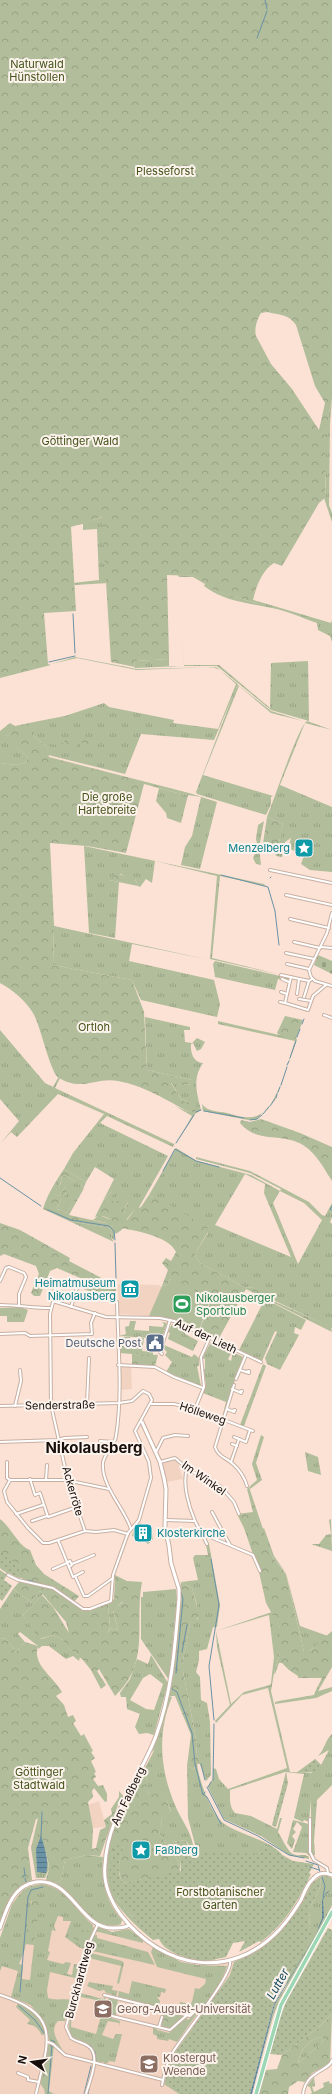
<svg xmlns="http://www.w3.org/2000/svg" width="332" height="2094" viewBox="0 0 332 2094" font-family="Inter,sans-serif">
<style>
.built{fill:#f2d3c1}
.grass{fill:url(#grass-tufts);fill-rule:evenodd}
.forest{fill:url(#forest-crowns);fill-rule:evenodd}
.cemetery{fill:url(#cemetery-stones)}
.garden{fill:url(#garden-dots)}
.pitch{fill:#b1bd9b}
.water{fill:url(#water-rules)}
.lines{fill:none;stroke-linecap:round;stroke-linejoin:round}
.stream{stroke:#6a92a6;stroke-width:1}
.street-casing{stroke:#c7b0a3;stroke-width:4}
.secondary-casing{stroke:#c7b0a3;stroke-width:5}
.primary-casing{stroke:#fff;stroke-width:5.5}
.street{stroke:#fff;stroke-width:2}
.secondary{stroke:#fff;stroke-width:3}
.primary{stroke:#9cd6b2;stroke-width:3.5}
.labels{text-anchor:middle;stroke-width:4;stroke-linejoin:round;paint-order:stroke}
.park-label{font-size:11px;fill:#43531a;stroke:#fdf3ed}
.culture-label{font-size:11px;fill:#0d838f;stroke:#fdf3ed;text-anchor:end}
.leisure-label{font-size:11px;fill:#27864d;stroke:#fdf3ed;text-anchor:start}
.street-label{font-size:11px;fill:#170f0b;stroke:#fdf3ed}
.service-label{font-size:11px;fill:#4e5e75;stroke:#fdf3ed;text-anchor:end}
.education-label{font-size:11px;fill:#785e54;stroke:#fdf3ed;text-anchor:start}
.water-label{font-size:12px;font-style:italic;fill:#164b61;stroke:#fdf3ed}
.district-label{font-size:15px;font-weight:bold;fill:#170f0b;stroke:#fdf3ed}
</style>
<defs>
<pattern id="grass-tufts" width="24" height="20" patternUnits="userSpaceOnUse"><rect width="24" height="20" fill="#b1bd9b"/><path d="M3 7l-1-3M5 7V3M7 7l1-3M15 17l-1-3M17 17v-4M19 17l1-3" fill="none" stroke="#98a184"/></pattern>
<pattern id="forest-crowns" width="20" height="18" patternUnits="userSpaceOnUse"><rect width="20" height="18" fill="#b1bd9b"/><path d="M2 6a3 3 0 1 1 6 0M12 15a3 3 0 1 1 6 0" fill="none" stroke="#98a184"/></pattern>
<pattern id="cemetery-stones" width="16" height="16" patternUnits="userSpaceOnUse"><rect width="16" height="16" fill="#b1bd9b"/><path d="M2 7V4a2 2 0 0 1 4 0v3zM10 15v-3a2 2 0 0 1 4 0v3z" fill="#98a184"/></pattern>
<pattern id="garden-dots" width="8" height="8" patternUnits="userSpaceOnUse"><rect width="8" height="8" fill="#b1bd9b"/><path d="M2 2h.1M6 6h.1" fill="none" stroke="#98a184" stroke-width="1.8" stroke-linecap="round"/></pattern>
<pattern id="water-rules" width="6" height="5" patternUnits="userSpaceOnUse"><rect width="6" height="5" fill="#6a92a6"/><path d="M0 2.5h6" fill="none" stroke="#567685"/></pattern>
</defs>
<rect width="100%" height="100%" fill="#fbe2d4"/>
<g class="built">
<path d="M118 1284 159 1285 163 1288 149 1316 119 1314Z"/>
<path d="M121 1366H131L132 1389 121 1390Z"/>
<path d="M174 1459 178 1463 183 1479 166 1482 162 1464 163 1462Z"/>
<path d="M99 1801 106 1827 93 1828 88 1805Z"/>
<path d="M40 1884 52 1887 63 1893 95 1925 112 1932 129 1929 174 1959 191 1964 211 1966 234 1962 230 1975 171 2058 164 2083 179 2094H0V1938L17 1896 27 1888Z"/>
</g>
<g class="grass">
<path d="M332 399 330 423 329 505 332 513V522L324 498 326 497 324 445 327 422Z"/>
<path d="M103 517 108 583 75 585 73 583 99 580 97 529 83 530V524L71 526Z"/>
<path d="M178 575 196 576 216 591 256 603 257 601 331 623 332 620V642L330 636 318 630 317 623C302 618 288 611 272 608 249 603 225 602 204 586L205 584 193 577H179Z"/>
<path d="M181 629 184 665H219L270 708 271 663 308 661 309 721 271 710 217 666H184Z"/>
<path d="M75 657 137 669 216 667 238 684 214 740 141 734 125 774 48 755 46 746 34 736V722L65 716 104 703 109 707 174 720 173 723 218 729 236 684 220 670 213 667 137 670 77 658 51 664Z"/>
<path d="M169 659V666H181L135 668 134 661Z"/>
<path d="M238 685 271 711 303 721 271 713 239 686 203 775 273 796 271 797V804L266 815 197 794 196 792 235 690Z"/>
<path d="M307 721 332 730 305 723 280 785 332 807V872L310 870 301 864 308 845 299 842 296 851 288 849 291 838 285 842 282 857 276 856 283 824 267 817C273 803 298 727 307 721Z"/>
<path d="M0 734 10 736 17 748 28 757 26 762 16 765 0 763Z"/>
<path d="M159 788 185 795 189 793 217 802 200 869 181 865 185 847 192 836 201 797 188 795 181 823 167 818 166 813 156 801Z"/>
<path d="M264 821 259 848 261 865 256 864 253 858 258 848 256 839 258 825Z"/>
<path d="M84 846 264 884 266 886 220 876 212 958 281 975 210 959 217 876 155 861 152 883 146 879 140 887 138 886 135 879H128L121 874 109 880 119 882 115 938 89 933Z"/>
<path d="M54 926 210 960 132 944 129 961 214 980 220 1004 217 1017 141 1000 132 980 53 965Z"/>
<path d="M215 961 280 976V978H290L287 981 278 979 275 990 215 977 213 964Z"/>
<path d="M145 1017 190 1027V1030H184L185 1042 192 1043 197 1038 205 1042 201 1049 197 1051 193 1043 191 1044C190 1053 194 1063 203 1063 192 1079 197 1093 201 1110L195 1114 176 1144 192 1116 175 1106 189 1112 188 1102 181 1099 171 1082 182 1085 192 1084V1080L147 1070Z"/>
<path d="M218 1021 297 1039 276 1098 256 1120H248L203 1111 202 1104C207 1112 219 1111 227 1113 236 1116 248 1119 257 1116 278 1108 288 1061 295 1041L218 1024Z"/>
<path d="M0 1030 45 1083 53 1087 58 1078H60L55 1088 174 1144 173 1147 107 1116 100 1123 168 1156 138 1209H135L126 1220 124 1211 128 1203 108 1202 112 1191 103 1201 114 1179 95 1167 86 1182 64 1169 73 1153 104 1114 58 1094 17 1137 11 1132 0 1144 19 1121 0 1099Z"/>
<path d="M176 1148 197 1161 251 1175 280 1191 281 1189 250 1173 196 1159V1157L250 1171 309 1202 322 1215 325 1216 332 1203V1217L330 1222 332 1224V1328L267 1297 254 1288 244 1287 200 1263 195 1256 196 1252 208 1233 153 1196 152 1197 149 1195ZM245 1174 265 1184 264 1193 291 1257 215 1225ZM280 1191 304 1203 322 1220 298 1264 273 1203Z"/>
<path d="M64 1175 84 1187 83 1190 81 1189 67 1213 57 1209 61 1199 66 1194V1186L59 1196 53 1194 60 1185 62 1177Z"/>
<path d="M99 1215 114 1221 124 1228 116 1234C111 1222 106 1223 93 1220Z"/>
<path d="M69 1221 109 1228 112 1231 111 1238 114 1242Z"/>
<path d="M265 1299 306 1320 301 1330 295 1327 294 1333 299 1335 280 1370 267 1364 265 1358 277 1332 275 1331 262 1361 239 1350Z"/>
<path d="M20 1307 28 1310 24 1322H7V1316H0V1308Z"/>
<path d="M130 1321H136L134 1330 149 1331V1326L163 1327 164 1324 162 1322 167 1323 162 1338 161 1336 149 1335V1338L119 1336 126 1334 125 1327 129 1326Z"/>
<path d="M172 1324 186 1330 185 1334 198 1341 193 1351 168 1339 170 1333 168 1332Z"/>
<path d="M120 1337H130L131 1343H141L140 1338H144L142 1351 153 1352V1355L157 1356 119 1353Z"/>
<path d="M211 1342 232 1352 228 1359 231 1361 233 1352 243 1357 222 1418 226 1402 203 1393 206 1384 203 1369H205V1359L202 1358Z"/>
<path d="M164 1345 192 1357 194 1354 199 1358V1366H197L201 1386 166 1372 172 1362 165 1355 167 1352 163 1348Z"/>
<path d="M263 1364 266 1366 244 1426 240 1425Z"/>
<path d="M261 1435 264 1437 256 1463 262 1480 250 1489 249 1487 257 1480 252 1464Z"/>
<path d="M305 1452 318 1457 321 1475 308 1471Z"/>
<path d="M331 1519 332 1551 311 1544H319L326 1535 331 1534 329 1520Z"/>
<path d="M264 1528 274 1556 286 1573 300 1626 328 1636 307 1653 304 1652 286 1573 272 1556 262 1530Z"/>
<path d="M209 1544 220 1605 217 1627H213L207 1649 199 1651V1660L196 1672 200 1677 201 1700 207 1703 210 1722 211 1775 206 1781 197 1756 196 1739 183 1671V1661L190 1623 198 1619 197 1605 192 1588 181 1582 198 1580 193 1558 195 1555H208L206 1545Z"/>
<path d="M13 1589 31 1602 40 1591 43 1594 23 1615 41 1639 53 1635 63 1640 86 1659 67 1647 80 1657 79 1661 73 1656 66 1659 49 1646H42L38 1649V1646L20 1632 18 1634 25 1642 16 1652 6 1639 0 1638V1609Z"/>
<path d="M176 1589 177 1599 169 1680 141 1639V1597H143V1592Z"/>
<path d="M114 1599 123 1601 113 1611 118 1629 114 1630 111 1628 106 1633 110 1627 108 1604Z"/>
<path d="M272 1612 280 1628V1653L274 1673 271 1691 290 1772 312 1773 315 1759 321 1765 329 1750 318 1756C325 1749 325 1740 332 1734V1785L317 1800 314 1841 315 1855 312 1856 311 1854V1799L309 1822 304 1820 303 1822 294 1818 304 1774 285 1772 230 1790C230 1799 229 1806 235 1813L251 1816 277 1829 280 1818H282L278 1832C282 1838 287 1851 293 1854 299 1857 303 1853 309 1857V1859L289 1855 261 1836 224 1819 208 1787 213 1778V1768L216 1769 219 1779 228 1789 287 1768 268 1688 242 1695 216 1723 215 1721 230 1705 217 1647 216 1631ZM269 1615 274 1657 271 1683 270 1685 244 1692 231 1704 216 1631Z"/>
<path d="M151 1655 168 1683 154 1735 147 1733 139 1734 135 1727 140 1714 127 1709 126 1697H121L120 1693 130 1679 137 1659 148 1664ZM150 1674 163 1684 154 1710 146 1709 130 1700 143 1678Z"/>
<path d="M332 1687V1691L316 1698 275 1704V1702L279 1701 314 1695 315 1692Z"/>
<path d="M169 1696 172 1697C157 1733 160 1770 175 1805 180 1818 191 1831 193 1845H189L185 1840 173 1842 180 1859V1872L178 1861 159 1833 162 1826 161 1819 171 1811 163 1792 149 1797 145 1768 155 1749 152 1753Z"/>
<path d="M194 1764H197C199 1780 210 1811 222 1822 235 1834 276 1841 283 1857L266 1846 255 1858 197 1852 188 1818 187 1766 195 1770Z"/>
<path d="M38 1818H40L49 1869 45 1878H36L31 1848Z"/>
<path d="M293 1820 309 1824V1849L311 1857 306 1853 293 1852 302 1827 297 1822 293 1829 296 1832 292 1836 295 1840 292 1849 287 1843Z"/>
<path d="M87 1855 103 1857C101 1881 106 1902 122 1920L121 1924C93 1934 75 1896 54 1883L61 1881 65 1860Z"/>
<path d="M326 1875 332 1878V1905L323 1924 280 1999 273 2017 256 2078 275 2004 286 1986 288 1976 310 1932 309 1910 321 1886 320 1877Z"/>
<path d="M42 1884C68 1888 77 1913 93 1925L80 1948 65 1937 71 1921H63V1917L58 1916 54 1926 56 1931 52 1930 48 1951 50 1952 47 1960 63 1964 66 1962 71 1963 67 1974 72 1975 74 1964 80 1965 76 1981 75 1978 50 1972 47 1990 48 1998C57 2001 63 1998 72 2000L65 2021H58C48 2031 60 2044 64 2053L49 2040 45 2025 31 2005 11 1997 18 1971 2 1966 0 1971V1938L12 1904 23 1890 31 1886ZM39 1900 30 1980 22 1979 23 1965 19 1964 25 1949 31 1901Z"/>
<path d="M114 1900H118L139 1924 159 1939 153 1940C138 1928 125 1916 114 1900Z"/>
<path d="M98 1927 112 1932 129 1929 143 1940V1943L99 1932H96Z"/>
<path d="M93 1935H97V1938L148 1952 155 1965 88 1950Z"/>
<path d="M153 1947 181 1962 197 1965 227 1966C224 1977 208 2007 197 2010L196 2008 188 2015 173 2011 174 2005 179 2006 180 2002 190 2004 192 2002 195 1988 199 1989 205 1984 206 1979 157 1967 151 1952Z"/>
<path d="M87 1952 122 1961 124 1963 119 1984 117 1983 121 1966 89 1958 83 1972Z"/>
<path d="M132 1981 166 1989 165 1993 161 1992 160 1997H157L160 2001 159 2007 118 1997 119 1991 129 1994Z"/>
<path d="M89 1982 113 1986 112 1990 118 1991 116 1996 107 1993V1994L104 1990 99 1991 87 1986Z"/>
<path d="M76 1992 103 1999 106 1996 102 2015 120 2021 119 2027V2023L108 2021 102 2035 113 2039 116 2034H122L115 2062 109 2061 108 2063 104 2064V2062H96C95 2037 84 2048 70 2035L69 2026 72 2009 71 2027 96 2034 103 2009 101 2001 76 1996Z"/>
<path d="M109 1997 118 1999 116 2015 104 2014Z"/>
<path d="M18 2003C32 2010 42 2019 46 2034L42 2035C38 2029 36 2025 27 2024L30 2020 16 2007Z"/>
<path d="M196 2013V2015L177 2042 169 2039 168 2041 157 2039V2036L153 2034V2028H156L157 2030 169 2033 186 2017 188 2020Z"/>
<path d="M320 2037 323 2038 322 2043 298 2063C300 2051 307 2041 320 2037Z"/>
<path d="M51 2044 54 2046 49 2091 54 2094H45L44 2089 39 2082 48 2045Z"/>
<path d="M314 2077 315 2086 312 2087 314 2092 324 2087 323 2083 329 2081 330 2084 332 2083V2094H310L312 2093 310 2087 307 2086Z"/>
</g>
<g class="forest">
<path d="M0 0H332V399C324 432 324 464 326 497L319 503 282 566 274 563C262 570 256 587 253 600L257 601 256 603 215 591 196 576 167 575 169 659 134 661 135 667 111 662 102 517 71 527 76 611 44 613 48 664 51 665 0 678ZM267 312C279 315 289 314 296 325L315 386 325 403 319 430 292 389 271 364 256 336C254 329 257 319 261 313Z"/>
<path d="M34 722V736L46 746 49 757 189 793 185 795 144 784 126 853 87 846 50 843 54 925 53 965 132 980 144 1012 147 1070 192 1080V1084L182 1085 171 1083 181 1099 187 1102 193 1100 197 1102 195 1112H189C168 1101 143 1085 118 1081 95 1077 83 1092 59 1078 50 1073 41 1026 33 1013 25 1000 13 990 0 983V763L16 765 26 762 28 757 13 745 10 736 0 735V731L10 723 15 726Z"/>
<path d="M67 738 84 739 98 744V746L78 742 76 748 64 747 48 743H64L65 739Z"/>
<path d="M267 817 283 824 276 856 274 850 264 846 262 850Z"/>
<path d="M116 874C123 874 127 879 135 879L138 886 109 880 108 876 113 878Z"/>
<path d="M285 1016 303 1020 296 1039 281 1036 277 1033Z"/>
<path d="M261 1119 300 1133 332 1147V1181C323 1167 317 1154 303 1145 281 1132 257 1144 240 1123L241 1120 250 1122Z"/>
<path d="M64 1169 86 1182 84 1187 64 1175 62 1177 57 1194H54L59 1196 66 1186 68 1187 64 1198 61 1199 57 1209 67 1213 81 1188 83 1190 69 1215 110 1224 115 1228 114 1240 111 1238 112 1231 109 1228 69 1221 43 1209C47 1195 56 1181 64 1169Z"/>
<path d="M112 1191 115 1192 108 1202 126 1200 128 1202 124 1211 127 1220 135 1209 141 1207 149 1195 152 1197 153 1195 207 1227 208 1232 196 1252 195 1256 200 1263 244 1287 254 1288 267 1295V1298L331 1327 332 1332 246 1289 219 1338 217 1339 199 1330 207 1312 211 1298 200 1296 170 1279 167 1285 162 1286 168 1270 162 1263 166 1258 171 1261 176 1252C170 1238 140 1231 126 1229 115 1227 109 1212 95 1217L103 1201Z"/>
<path d="M0 1223 20 1230 70 1258 69 1261 113 1284 116 1289 115 1301 84 1289 87 1281 57 1268 50 1271 40 1296H34L31 1293 39 1274 36 1266 4 1254 0 1256Z"/>
<path d="M132 1354 158 1355 155 1366 132 1365Z"/>
<path d="M249 1487 272 1556 286 1574 304 1652 311 1650 332 1631V1667L317 1693 315 1692 322 1678H298V1676L289 1670 282 1663H279L275 1674 274 1673 280 1653V1628L266 1603 259 1572 244 1528 237 1514 253 1512 247 1489Z"/>
<path d="M0 1519C11 1527 19 1547 30 1550L36 1565 44 1574 79 1596 74 1602C90 1616 90 1608 108 1604L110 1627 107 1633 111 1628 114 1630 118 1629 113 1610 123 1602 114 1599 115 1575 127 1581 142 1582C134 1624 151 1662 115 1696L99 1669 97 1671 106 1685 101 1689 91 1670 83 1660 65 1645 63 1640 53 1635 39 1639 23 1615 42 1595 53 1607 69 1633 66 1622 40 1591 31 1602 13 1589 20 1581 26 1582 12 1568 8 1574 0 1568Z"/>
<path d="M181 1582 192 1588 199 1614 196 1622 190 1623 183 1661V1671L196 1739 197 1756 201 1764H194L195 1770 187 1766 191 1735 175 1696H169L173 1677Z"/>
<path d="M0 1638 6 1639 16 1652 25 1642 38 1646C32 1665 52 1675 62 1692L56 1696 64 1705 68 1717 73 1715 76 1721 73 1723 81 1736 84 1734 93 1751 91 1752 95 1758 91 1761 96 1772 94 1773 96 1777 93 1779 98 1786 103 1785 107 1794V1801L105 1802 94 1788 92 1791 93 1797 88 1802 93 1828 92 1849 96 1848 100 1830 106 1827 104 1820 112 1814 111 1809 119 1797V1791L124 1797 118 1805 100 1856 87 1855 65 1860 61 1881 54 1883 46 1881C46 1876 49 1872 49 1868 48 1852 38 1834 40 1818L36 1819 28 1848 32 1880 13 1893 0 1924Z"/>
<path d="M145 1768 149 1796 163 1791 171 1812 161 1819 162 1827 159 1833 178 1861 180 1872 123 1883C116 1871 119 1859 124 1846 108 1873 106 1870 118 1900H114C104 1881 104 1848 115 1828 122 1816 130 1803 136 1791 140 1783 142 1775 145 1768Z"/>
<path d="M33 1898 40 1900 34 1945 25 1944 29 1909Z"/>
<path d="M92 1926 94 1928 85 1949 80 1948V1945L74 1940 73 1935 77 1929 89 1931Z"/>
<path d="M164 2011 183 2015 184 2017 170 2029 161 2027Z"/>
<path d="M332 2014 330 2063 312 2073 305 2082 298 2081 289 2087 288 2094H259L266 2070 277 2069 282 2055 319 2027ZM320 2037 323 2038 322 2043 298 2063C300 2051 307 2041 320 2037Z"/>
</g>
<g class="cemetery">
<path d="M318 955 332 961V974L314 965Z"/>
<path d="M140 1523C148 1525 153 1531 153 1539L148 1544 145 1542 147 1531 145 1528 140 1529 138 1538 132 1536 134 1528Z"/>
</g>
<g class="garden">
<path d="M0 1551 13 1561 25 1579 16 1577 0 1568Z"/>
<path d="M0 1570 7 1575 4 1580 12 1586 2 1601 0 1599Z"/>
<path d="M315 1759 321 1765 317 1772 296 1773Z"/>
<path d="M286 1772 288 1783 276 1827 272 1825Z"/>
<path d="M185 1840 193 1854 197 1851 259 1854 263 1846H266L293 1861 314 1864 309 1873 311 1874 309 1878C297 1903 284 1924 261 1942L259 1941 239 1952 245 1941 233 1943 226 1957C219 1958 208 1962 201 1961 188 1959 164 1952 159 1939 148 1936 140 1926 133 1917 129 1912 123 1907 119 1901 106 1884 109 1863 114 1845L124 1846C120 1858 115 1871 123 1883L181 1871 180 1859 173 1842Z"/>
<path d="M320 1877 321 1886 309 1910 310 1932 312 1934 274 2004 250 2094H179L164 2084 171 2058 230 1975 234 1962 266 1945 281 1931 298 1909 312 1883Z"/>
<path d="M328 1928 332 1930V2014L319 2027 282 2055 270 2054 278 2023 286 2002Z"/>
</g>
<path class="pitch" d="M170 1279 193 1288 200 1296 211 1298 199 1330 176 1320 149 1316 162 1286 167 1285Z"/>
<g class="water">
<path d="M41 1836C44 1846 50 1863 46 1873L37 1872 36 1849Z"/>
<path d="M332 1889 326 1894 323 1900 324 1917 316 1934 275 2004 252 2094H250L274 2004 316 1934 322 1918V1900L326 1893Z"/>
</g>
<g class="lines">
<g class="stream">
<path d="M265 0 267 9"/>
<path d="M257 38 267 11"/>
<path d="M73 614 75 653"/>
<path d="M49 662 75 656"/>
<path d="M221 875 268 887 275 911 279 945"/>
<path d="M270 878 271 877"/>
<path d="M302 1024 304 1019"/>
<path d="M297 1037 300 1029"/>
<path d="M290 1058 296 1041"/>
<path d="M287 1065 289 1061"/>
<path d="M281 1085 287 1067"/>
<path d="M278 1092 280 1087"/>
<path d="M276 1098 277 1094"/>
<path d="M270 1106 275 1099"/>
<path d="M204 1111 244 1118"/>
<path d="M196 1112 201 1110"/>
<path d="M263 1114 269 1107"/>
<path d="M250 1120 257 1119 262 1115"/>
<path d="M176 1143 194 1115"/>
<path d="M163 1171 175 1149 196 1161 219 1167"/>
<path d="M0 1178 41 1206"/>
<path d="M332 1206 330 1209 332 1210"/>
<path d="M48 1210 71 1220 109 1226 114 1231 115 1240"/>
<path d="M115 1243 116 1278"/>
<path d="M211 1559 219 1605 209 1666 214 1720"/>
<path d="M28 1580 55 1588 71 1599"/>
<path d="M182 1652 187 1625"/>
<path d="M176 1673 183 1599 181 1592"/>
<path d="M172 1689 177 1692 192 1733 195 1764 203 1795 205 1792"/>
<path d="M201 1764 205 1780"/>
<path d="M213 1780 214 1724"/>
<path d="M207 1787 224 1820 258 1836 289 1855 304 1858"/>
<path d="M208 1787 211 1782"/>
<path d="M204 1795 207 1797 221 1824"/>
<path d="M41 1837 42 1812"/>
<path d="M306 1861 318 1865 320 1872"/>
<path d="M310 1867 319 1870"/>
<path d="M24 1868 25 1876"/>
<path d="M23 1876V1877"/>
<path d="M322 1877 325 1886 323 1897"/>
<path d="M25 1878 26 1882"/>
<path d="M20 1992 28 1897 31 1890 43 1887"/>
<path d="M19 2006 35 2020 44 2033"/>
<path d="M51 2040 55 2042"/>
<path d="M90 2045 95 2052 96 2061"/>
<path d="M86 2046 92 2052 93 2060"/>
<path d="M48 2094 52 2045"/>
<path d="M84 2094 91 2066"/>
<path d="M88 2094 89 2089"/>
</g>
<g class="street-casing">
<g id="street">
<path d="M270 870 332 883"/>
<path d="M286 895 332 905"/>
<path d="M332 913 327 933 309 970 311 977 315 981 332 986"/>
<path d="M290 919 329 928"/>
<path d="M294 942 320 948"/>
<path d="M321 947 332 948"/>
<path d="M286 953 314 959"/>
<path d="M287 964 309 969"/>
<path d="M281 975 309 981 312 979"/>
<path d="M291 977 285 1003 308 1010 313 996 326 985"/>
<path d="M282 979 289 982"/>
<path d="M281 992 287 994"/>
<path d="M297 994 299 979"/>
<path d="M304 997 309 981"/>
<path d="M299 999 311 1001"/>
<path d="M280 1002 285 1003"/>
<path d="M324 1015 332 1018"/>
<path d="M0 1281 6 1268 9 1267 24 1273 26 1277 19 1294V1305"/>
<path d="M54 1301C52 1295 55 1289 57 1283L61 1281 77 1288 71 1307"/>
<path d="M117 1302C118 1346 123 1393 116 1436 115 1446 104 1453 103 1463 101 1486 125 1509 131 1529"/>
<path d="M0 1305C17 1305 33 1308 50 1308"/>
<path d="M0 1334 25 1333 30 1336 92 1334 91 1323 95 1313"/>
<path d="M162 1354 160 1352 170 1320"/>
<path d="M118 1365 155 1367 174 1377 203 1388"/>
<path d="M240 1370 249 1373V1371L246 1372"/>
<path d="M236 1379 246 1355"/>
<path d="M234 1385 215 1447C218 1457 227 1458 233 1464 239 1469 245 1478 247 1486"/>
<path d="M232 1389 241 1393 242 1391 239 1392"/>
<path d="M87 1404 89 1358"/>
<path d="M151 1404H174L195 1409 253 1431"/>
<path d="M0 1406 119 1403 132 1401 143 1391 149 1394 152 1400 135 1431 149 1462 151 1478 139 1520 128 1533 113 1575 111 1601 90 1609H83L53 1588 18 1580 8 1575"/>
<path d="M15 1406 21 1381 20 1370"/>
<path d="M195 1409 204 1387 201 1357 210 1337"/>
<path d="M227 1409 234 1412 235 1410 232 1411"/>
<path d="M234 1437 239 1439"/>
<path d="M100 1441 114 1442"/>
<path d="M0 1442 57 1440 65 1438 87 1437"/>
<path d="M232 1444 237 1446"/>
<path d="M156 1452 163 1438 175 1435 188 1436"/>
<path d="M7 1462V1478L10 1480H66L109 1489"/>
<path d="M160 1462 175 1458 190 1471 207 1478 221 1487 234 1502 239 1514"/>
<path d="M231 1462 239 1439 246 1442 250 1430"/>
<path d="M187 1469C182 1484 189 1507 195 1521"/>
<path d="M30 1479 35 1495 40 1493 48 1517 77 1507"/>
<path d="M10 1480 4 1491 7 1502 28 1528 43 1543H49L85 1531 96 1532 114 1530 128 1534"/>
<path d="M46 1480 47 1465"/>
<path d="M212 1512 230 1545"/>
<path d="M16 1514 43 1505"/>
<path d="M166 1520 195 1521 201 1533 253 1555 260 1571"/>
<path d="M32 1521 47 1516"/>
<path d="M85 1531 68 1481 51 1405 50 1314 53 1302H56L106 1317 160 1318 174 1321 261 1362"/>
<path d="M202 1534 207 1544"/>
<path d="M58 1540 69 1567 72 1565 70 1561 68 1562"/>
<path d="M72 1564 94 1555"/>
<path d="M69 1567 73 1577 83 1572"/>
<path d="M53 1569 67 1563"/>
<path d="M75 1576 84 1596H88L113 1578"/>
<path d="M310 1819V1852L314 1860 327 1868 328 1873"/>
<path d="M0 1995C63 2015 48 2042 36 2094"/>
<path d="M104 1995 190 2016 194 2012 202 2011"/>
<path d="M112 2016 170 2030 187 2015"/>
<path d="M159 2027 162 2017"/>
<path d="M48 2042 53 2044 65 2055 163 2080"/>
<path d="M18 2073 28 2077V2080L39 2082"/>
<path d="M162 2085C164 2075 166 2064 171 2055 180 2039 234 1974 230 1961"/>
<path d="M86 2094C89 2082 102 2055 88 2046 83 2042 76 2042 71 2038L66 2027 86 1950 98 1924"/>
<path d="M303 2094C306 2070 330 2071 332 2060"/>
</g>
</g>
<g class="secondary-casing">
<g id="secondary">
<path d="M142 1422 160 1462 164 1478 166 1489 165 1527 169 1546 171 1563 179 1589V1599C175 1646 172 1692 156 1736 140 1779 107 1817 105 1865 103 1883 110 1900 121 1915 163 1969 231 1982 280 1929 288 1920 295 1910 301 1900 304 1893 307 1884 313 1879 318 1873 325 1872 332 1875"/>
<path d="M0 1928C6 1910 13 1885 36 1882 72 1877 81 1931 115 1928 121 1928 125 1928 129 1925"/>
</g>
</g>
<g class="primary-casing">
<path id="primary" d="M256 2094 281 2005 332 1912"/>
</g>
<use href="#street" class="street"/>
<use href="#secondary" class="secondary"/>
<use href="#primary" class="primary"/>
</g>
<defs>
<g id="sight-square" transform="scale(1)"><rect x="-9" y="-9" width="18" height="18" rx="4" fill="#0f9aa8" stroke="#fdf3ed"/><path d="M0-6L1.8-2.2L6-1.7L2.9 1.2L3.7 5.4L0 3.3L-3.7 5.4L-2.9 1.2L-6-1.7L-1.8-2.2Z" fill="#fff"/></g>
<g id="museum-square" transform="scale(1)"><rect x="-9" y="-9" width="18" height="18" rx="4" fill="#0f9aa8" stroke="#fdf3ed"/><path d="M0-6L6-3V-2H-6V-3ZM-5-1h2V3h-2ZM-1-1h2V3h-2ZM3-1h2V3H3ZM-6 4H6V6H-6Z" fill="#fff"/></g>
<g id="stadium-square" transform="scale(1)"><rect x="-9" y="-9" width="18" height="18" rx="4" fill="#2e9e5b" stroke="#fdf3ed"/><path d="M0-5a6.5 5 0 1 0 0 10a6.5 5 0 1 0 0-10ZM-3.5-1.8h7v3.6h-7Z" fill="#fff"/></g>
<g id="civic-square" transform="scale(1)"><rect x="-9" y="-9" width="18" height="18" rx="4" fill="#5c6f8a" stroke="#fdf3ed"/><path d="M-.6-6.5H3V-4.5H.6V-3L4-1V1h2V6H-6V1h2V-1L-.6-3ZM-1.2 2.5V6h2.4V2.5Z" fill="#fff"/></g>
<g id="building-square" transform="scale(1)"><rect x="-9" y="-9" width="18" height="18" rx="4" fill="#0f9aa8" stroke="#fdf3ed"/><path d="M-4-6H4V6H1V3H-1V6H-4ZM-2.5-4.3h1.7v1.8h-1.7ZM.8-4.3h1.7v1.8H.8ZM-2.5-1h1.7V.8h-1.7ZM.8-1h1.7V.8H.8Z" fill="#fff"/></g>
<g id="university-square" transform="scale(1)"><rect x="-9" y="-9" width="18" height="18" rx="4" fill="#8d6e63" stroke="#fdf3ed"/><path d="M0-5L7-2L0 1L-7-2ZM-4 1L0 2.5L4 1V4Q0 6-4 4Z" fill="#fff"/></g>
</defs>
<g fill-rule="evenodd">
<use href="#sight-square" x="304" y="848"/>
<use href="#museum-square" x="130" y="1289"/>
<use href="#stadium-square" x="182" y="1304"/>
<use href="#civic-square" x="155" y="1343"/>
<use href="#building-square" x="143" y="1533"/>
<use href="#sight-square" x="141" y="1850"/>
<use href="#university-square" x="103" y="2009"/>
<use href="#university-square" x="149" y="2064"/>
</g>
<g class="labels">
<g class="park-label">
<text x="37" y="68">Naturwald<tspan x="37" dy="13">Hünstollen</tspan></text>
<text x="165" y="175">Plesseforst</text>
<text x="80" y="445">Göttinger Wald</text>
<text x="107" y="801">Die große<tspan x="107" dy="13">Hartebreite</tspan></text>
<text x="94" y="1031">Ortloh</text>
<text x="39" y="1776">Göttinger<tspan x="39" dy="13">Stadtwald</tspan></text>
<text x="220" y="1896">Forstbotanischer<tspan x="220" dy="13">Garten</tspan></text>
</g>
<g class="culture-label">
<text x="290" y="852">Menzelberg</text>
<text x="116" y="1287">Heimatmuseum<tspan x="116" dy="13">Nikolausberg</tspan></text>
<text x="157" y="1537" text-anchor="start">Klosterkirche</text>
<text x="155" y="1854" text-anchor="start">Faßberg</text>
</g>
<g class="leisure-label">
<text x="196" y="1302">Nikolausberger<tspan x="196" dy="13">Sportclub</tspan></text>
</g>
<g class="street-label">
<text transform="translate(206 1336) rotate(25)" y="4">Auf der Lieth</text>
<text transform="translate(60 1405) rotate(-1)" y="4">Senderstraße</text>
<text transform="translate(203 1413) rotate(18)" y="4">Hölleweg</text>
<text transform="translate(204 1478) rotate(35)" y="4">Im Winkel</text>
<text transform="translate(73 1491) rotate(74)" y="4">Ackerröte</text>
<text transform="translate(128 1796) rotate(-64)" y="4">Am Faßberg</text>
<text transform="translate(79 1980) rotate(-75)" y="4">Burckhardtweg</text>
</g>
<g class="service-label">
<text x="141" y="1347">Deutsche Post</text>
</g>
<g class="education-label">
<text x="117" y="2013">Georg-August-Universität</text>
<text x="163" y="2062">Klostergut<tspan x="163" dy="13">Weende</tspan></text>
</g>
<g class="water-label">
<text transform="translate(278 1984) rotate(-61)" y="4">Lutter</text>
</g>
<g class="district-label">
<text x="94" y="1453">Nikolausberg</text>
</g>
</g>
<g transform="translate(32 2062) rotate(283)" stroke="#fdf3ed" stroke-width="3" paint-order="stroke">
<path d="M0-3L7 15L0 10L-7 15Z" fill="#170f0b"/>
<text y="-6" font-size="11" font-weight="bold" text-anchor="middle" fill="#170f0b">N</text>
</g>
</svg>
